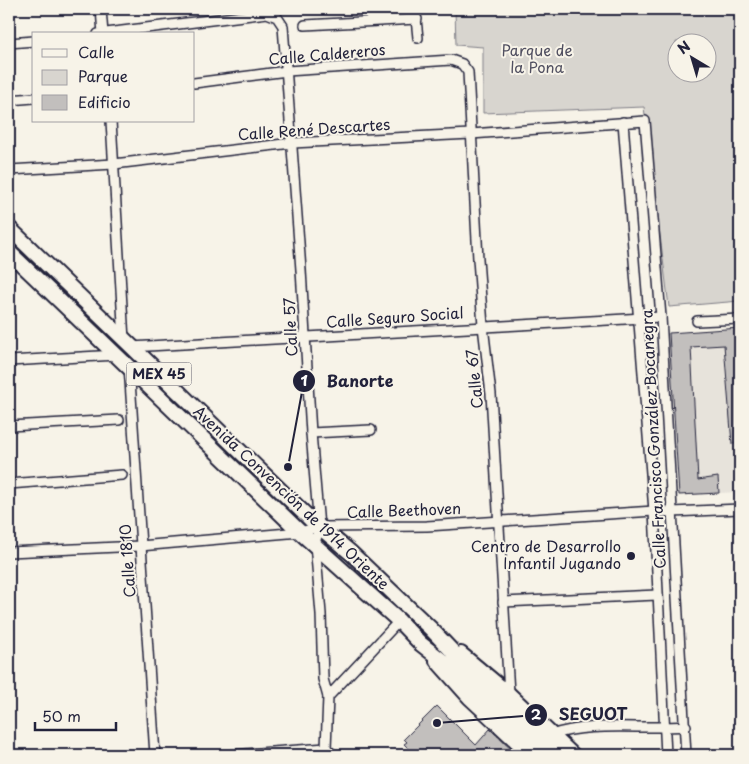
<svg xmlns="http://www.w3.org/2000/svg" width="749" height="764" viewBox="0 0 749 764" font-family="'Playpen Sans',sans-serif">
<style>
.built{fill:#e7e3db}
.green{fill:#d8d5cf;stroke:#7d7c85;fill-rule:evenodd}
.building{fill:#c2bfbd;stroke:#22223b}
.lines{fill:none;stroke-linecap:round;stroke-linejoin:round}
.minor-casing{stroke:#22223b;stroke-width:12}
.secondary-casing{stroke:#22223b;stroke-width:16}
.primary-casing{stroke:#22223b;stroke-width:18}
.minor{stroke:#f7f3e8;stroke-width:9}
.secondary{stroke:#f7f3e8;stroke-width:12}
.primary{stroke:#f7f3e8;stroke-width:14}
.poi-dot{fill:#22223b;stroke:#f7f3e8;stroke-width:2}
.labels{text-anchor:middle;stroke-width:4;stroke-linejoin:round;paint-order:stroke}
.shield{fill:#f7f3e8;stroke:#62616f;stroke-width:1}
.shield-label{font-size:14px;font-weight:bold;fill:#22223b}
.park-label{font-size:15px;fill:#504f60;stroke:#f7f3e8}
.street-label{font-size:15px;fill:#22223b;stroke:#f7f3e8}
.poi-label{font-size:15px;fill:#22223b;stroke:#f7f3e8;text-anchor:end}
.leader{fill:none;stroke:#22223b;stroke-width:2}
.callout-dot{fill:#22223b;stroke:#f7f3e8;stroke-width:2}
.mark-label{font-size:15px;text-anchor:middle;font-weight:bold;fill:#fff}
.callout-label{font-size:16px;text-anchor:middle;font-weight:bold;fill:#22223b;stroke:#f7f3e8;stroke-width:4;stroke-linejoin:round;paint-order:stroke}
</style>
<rect width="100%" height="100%" fill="#f7f3e8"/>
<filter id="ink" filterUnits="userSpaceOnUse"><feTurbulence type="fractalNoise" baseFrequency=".02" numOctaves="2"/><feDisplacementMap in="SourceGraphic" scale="10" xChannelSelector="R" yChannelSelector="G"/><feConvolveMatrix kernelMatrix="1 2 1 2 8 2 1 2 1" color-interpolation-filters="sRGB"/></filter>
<g filter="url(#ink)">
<path class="built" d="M740 328V492L679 495 669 333Z"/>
<path class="green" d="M455 9H740V301L669 307 644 107 483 113V47L456 45ZM676 42H706V72H676Z"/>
<g class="building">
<path d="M740 328V443L732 444 724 345 691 347 698 480 718 477 719 493 679 495 669 333Z"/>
<path d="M437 706 476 745 490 729 517 755H415L404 744 407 742 404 739Z"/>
</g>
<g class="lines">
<g class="minor-casing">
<g id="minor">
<path d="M101 9 103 34"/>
<path d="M415 9 418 38"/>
<path d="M305 25 417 19"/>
<path d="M98 34 267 13 277 17 283 26 301 270 311 433 319 527 315 544 321 614 323 679 328 697 326 748 333 755"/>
<path d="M9 43 34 41"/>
<path d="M194 83 287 71 451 60 462 64 468 72 478 259 483 326 491 394 509 693"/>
<path d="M9 100 34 98"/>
<path d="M111 121 124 340"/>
<path d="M623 122 654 511 666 755"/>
<path d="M9 170 114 164 292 143 471 134 645 121 661 317 686 755"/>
<path d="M697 321 740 319"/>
<path d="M131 347 661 317"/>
<path d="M9 361 117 355"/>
<path d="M129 366 155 755"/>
<path d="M9 426 119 420"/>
<path d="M311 433 371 430"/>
<path d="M9 484 122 475"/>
<path d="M9 552 140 546 300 532 319 527 427 526 654 511 672 512 740 509"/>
<path d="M503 602 657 595"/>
<path d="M328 697 399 621"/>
<path d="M551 735C593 721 641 730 686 726"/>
<path d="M230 755 326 748"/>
</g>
</g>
<g class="secondary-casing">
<g id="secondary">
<path d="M461 653 509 693 574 755"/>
<path d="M436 661 469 698 530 755"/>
</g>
</g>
<g class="primary-casing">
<g id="primary">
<path d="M9 228 310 519 351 553 430 628 474 674 559 755"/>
<path d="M9 252 300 532 399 621 421 644 459 674 545 755"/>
</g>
</g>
<use href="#minor" class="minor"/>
<use href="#secondary" class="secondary"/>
<use href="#primary" class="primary"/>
</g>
</g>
<circle class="poi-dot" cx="631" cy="556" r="5"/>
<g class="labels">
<rect class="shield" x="126.5" y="362.5" width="65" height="23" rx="4"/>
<g class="shield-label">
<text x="159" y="379">MEX 45</text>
</g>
<g class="park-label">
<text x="537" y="56">Parque de<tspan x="537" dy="17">la Pona</tspan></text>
</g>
<g class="street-label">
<text transform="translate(327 55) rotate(-5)" y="5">Calle Caldereros</text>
<text transform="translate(314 130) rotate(-4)" y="5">Calle René Descartes</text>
<text transform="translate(395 318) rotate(-4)" y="5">Calle Seguro Social</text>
<text transform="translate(291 327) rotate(-93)" y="5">Calle 57</text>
<text transform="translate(475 379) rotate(-96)" y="5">Calle 67</text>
<text transform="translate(654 439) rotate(-93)" y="5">Calle Francisco González Bocanegra</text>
<text transform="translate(291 498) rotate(43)" y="5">Avenida Convención de 1914 Oriente</text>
<text transform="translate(404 511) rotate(-2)" y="5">Calle Beethoven</text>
<text transform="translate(128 561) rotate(-94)" y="5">Calle 1810</text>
</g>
<g class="poi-label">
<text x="621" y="552">Centro de Desarrollo<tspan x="621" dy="17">Infantil Jugando</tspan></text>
</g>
</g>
<path class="leader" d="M288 467L304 381M437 723L536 715"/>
<g class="callout-dot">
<circle cx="288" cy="467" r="5"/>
<circle cx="437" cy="723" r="5"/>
<circle cx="304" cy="381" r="12"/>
<circle cx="536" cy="715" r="12"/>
</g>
<g class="mark-label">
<text x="304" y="386">1</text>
<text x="536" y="720">2</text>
</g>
<g class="callout-label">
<text x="360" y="387">Banorte</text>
<text x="593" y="720">SEGUOT</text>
</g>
<rect width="749" height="764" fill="none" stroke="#f7f3e8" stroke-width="30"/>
<rect x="15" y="15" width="719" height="734" fill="none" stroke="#22223b" stroke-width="2" filter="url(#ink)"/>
<rect x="32" y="32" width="162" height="90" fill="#f7f3e8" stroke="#a29fa3"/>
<rect x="42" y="49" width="25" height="8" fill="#f7f3e8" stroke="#a29fa3"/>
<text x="78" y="58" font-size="15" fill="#22223b">Calle</text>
<rect x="42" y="70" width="25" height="15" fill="#d8d5cf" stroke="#a29fa3"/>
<text x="78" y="82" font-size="15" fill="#22223b">Parque</text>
<rect x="42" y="95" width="25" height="15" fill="#c2bfbd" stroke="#a29fa3"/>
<text x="78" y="108" font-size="15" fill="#22223b">Edificio</text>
<g transform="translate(692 58) rotate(322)"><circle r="24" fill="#f7f3e8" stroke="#a29fa3"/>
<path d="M0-4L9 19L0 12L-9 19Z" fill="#22223b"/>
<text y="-8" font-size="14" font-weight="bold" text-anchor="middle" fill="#22223b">N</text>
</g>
<path d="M35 722v8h81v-8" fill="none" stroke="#22223b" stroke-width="2.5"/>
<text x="42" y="722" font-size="15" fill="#22223b" stroke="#f7f3e8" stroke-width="4" paint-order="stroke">50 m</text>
</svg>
